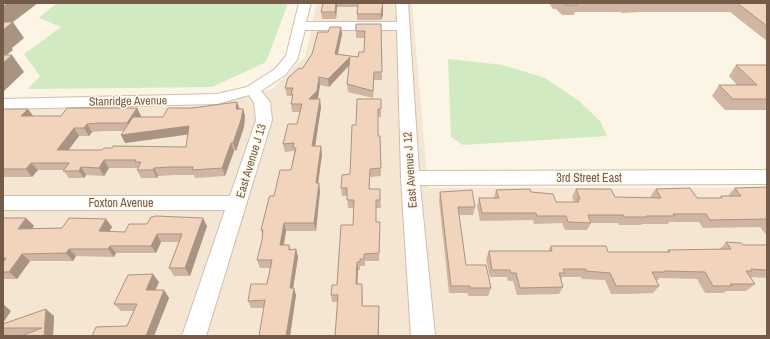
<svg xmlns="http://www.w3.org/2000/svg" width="770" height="339" viewBox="0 0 770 339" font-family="'Archivo Narrow',sans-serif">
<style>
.residential{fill:#f4e6d2}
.green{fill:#d1eac2}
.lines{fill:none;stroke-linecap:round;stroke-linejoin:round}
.minor-casing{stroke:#d0bead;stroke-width:2}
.minor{fill:#fff;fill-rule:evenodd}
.wall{fill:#d0b5a2;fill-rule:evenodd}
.shaded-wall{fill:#a99484}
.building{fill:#f2d3bc;stroke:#a99484}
.labels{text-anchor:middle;stroke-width:3;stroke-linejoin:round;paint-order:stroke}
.street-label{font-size:12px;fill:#755b49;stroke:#fff8ea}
</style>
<rect width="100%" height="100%" fill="#fcf4e4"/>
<path class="residential" d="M317 3H412L428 188H767V336H3V110L214 106 272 89 305 57Z"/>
<g class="green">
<path d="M57 3H288L266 62 212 87 28 89 40 76 24 54 61 27 39 18Z"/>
<path d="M448 59 503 65 545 78 579 101 600 121 607 136 463 145 451 137Z"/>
</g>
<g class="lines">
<g class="minor-casing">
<g id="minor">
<path d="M299 3H311L306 22H397L396 3H408L419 171 767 170V184L420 185 435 336H411L401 178 397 30H305L297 60 285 75 261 91 270 102 272 120 206 336H182L225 210H3V196H230L256 120 254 103 249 95 217 104 3 109V99L217 94 247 87 275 69 286 56Z"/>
<path d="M758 3H767V8L763 7Z"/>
</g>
</g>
<use href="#minor" class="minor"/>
</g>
<g class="wall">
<path d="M323 3H383V15L381 20H357V7H337L336 19H322L321 12Z"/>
<path d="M549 3H764L767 5V41L730 12H639L622 13 620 12H575L574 15H562L556 9H553Z"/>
<path d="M381 24 382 80H374L373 98 348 92 347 84 349 66 329 87 320 85 317 99 321 107 315 146 322 154 318 183 320 191 316 231H286L284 245H289L291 250 296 249 298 257 293 288 296 295 290 336H259L264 308H251L248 301 267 284 270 268H260L257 260 262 240V234L261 230 274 196 291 170 294 154V151L285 152 283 144 297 124 300 112H292L291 104 292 98V96H287L285 88 302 69 328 32 341 27 342 34 338 54 358 57 364 52 365 38H356V31Z"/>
<path d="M736 65H767V110H725L712 96 719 85H737L729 76Z"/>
<path d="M381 99V117H378V136H380L381 176 370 177V189H380L381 208H376V222L380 230 379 261H365V266H360V270H358L357 284H362L363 306H379V336H335L338 302H332L331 295 337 285 353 225V208H348L347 196H342L341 188 350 174 356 125Z"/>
<path d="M137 108 141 116V117H163L243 109 245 116 244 127 236 151H234L225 176 195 178 194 175H174L158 176 157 178H141L137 170 138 168H109L104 176 86 175 84 178H69L63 170H38L32 177H3V109L33 116H61ZM105 131H124L125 143 188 134 186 147 102 150H69L79 136H89L92 132Z"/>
<path d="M767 187V236L760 227 703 228 699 222H669L668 224H642L641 225H619L618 223H591L587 230H565L562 223 534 224 533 220 480 221 477 206 479 198H494L496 190 531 192 556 202H574L572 197 576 189 615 197 651 198 650 197 656 189 697 198H719L721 196H728L735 188Z"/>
<path d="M440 192 475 207 473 215H459L466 265 491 288 488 296H468V293H449L439 200Z"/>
<path d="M3 218H26L34 226 32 229 62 228 106 219 112 227 109 232H125L207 226 190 276H174L169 268 180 242H161L156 253H116L114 257 76 256 73 261H30L17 279H5L3 278Z"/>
<path d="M726 242 743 245H767V278L750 277 755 284 746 291H726L723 293H705L697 279 659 278 658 280H656L659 286 653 293 630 294H611L605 280 582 279 581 277H562L561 280 563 287 559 294 517 295 513 281H508L507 277H490L486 259 489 251H548L551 246 608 252H667L668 250 720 249Z"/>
<path d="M159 282 155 290H164L169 298 154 336H92L127 326 134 311H121L114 304Z"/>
<path d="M54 316 53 336H21L23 335H5L3 334V324Z"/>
</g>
<g class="shaded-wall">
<path d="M7 3H38L13 22 24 38 12 48 13 50 3 58V6Z"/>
<path d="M336 3H337V7L336 19 335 12Z"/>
<path d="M383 3V15L381 20V14Z"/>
<path d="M341 27 342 34 336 62 335 54Z"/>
<path d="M12 55 24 72 3 92V63Z"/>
<path d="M350 57V64L329 87 328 79Z"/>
<path d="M319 77 320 85 318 99 310 107 309 99Z"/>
<path d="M320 99 321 107 314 154 312 146Z"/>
<path d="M237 102 240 110 236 109Z"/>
<path d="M137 108 141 116 132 131 127 123Z"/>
<path d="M28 109 34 117 21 116Z"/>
<path d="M243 109 245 116 244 127 236 151 233 143Z"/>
<path d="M87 124 92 132 89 136 84 128Z"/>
<path d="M189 126 192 134 125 143 121 135Z"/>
<path d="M74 128 79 136 62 158 57 150Z"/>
<path d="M231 143 234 151 225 176 222 168Z"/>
<path d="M321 146 322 154 317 191 316 183Z"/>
<path d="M104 160 109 168 104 176 99 168Z"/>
<path d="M31 163 38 170 32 177 26 169Z"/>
<path d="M81 167 86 175 84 178 79 171Z"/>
<path d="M154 168 158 176 157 178 153 170Z"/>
<path d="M319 183 320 191 316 231 314 223Z"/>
<path d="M26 218 34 226 26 237 18 229Z"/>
<path d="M203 218 207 226 190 276 185 268Z"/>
<path d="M106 219 112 227 105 239 99 231Z"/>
<path d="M284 223 286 231 282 253 280 245Z"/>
<path d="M157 234 161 242 156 253 151 246Z"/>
<path d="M110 246 116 253 114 257 108 249Z"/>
<path d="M69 249 76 256 73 261 66 253Z"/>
<path d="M296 249 298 257 292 295 290 288Z"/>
<path d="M22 254 30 261 17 279 9 272Z"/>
<path d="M357 262 358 270 357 291 356 284Z"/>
<path d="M153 274 159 282 152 298 146 290Z"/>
<path d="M294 288 296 295 290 336H286Z"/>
<path d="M164 290 169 298 154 336H146Z"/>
<path d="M3 304 11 311 3 323Z"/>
<path d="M46 309 54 316 53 336H44Z"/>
</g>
<g class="building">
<path d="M323 3H336L335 12H321Z"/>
<path d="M358 3H383L382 8 381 14H357Z"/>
<path d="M563 3H577V5H565Z"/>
<path d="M737 3H764L767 5V26Z"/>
<path d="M3 22H13L3 30Z"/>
<path d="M356 24H381L382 72H374L373 91 347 84 350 57 328 79 319 77 317 91 309 99H320L312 146H321L316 183H319L314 223H284L280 245H289V250L296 249 290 288H294L286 336H259L265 300 248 301 251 284H267L272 260H257L262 240 263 230H261L269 198 270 196H274L280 170H291L296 148H293L294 143 283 144 288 124H297L302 104H291L293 94H291L293 88H285L288 78 299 68 302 69 312 54 318 32H328L330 27H341L335 54 358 57 359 52H364L365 31H356Z"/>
<path d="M3 55H12L3 63Z"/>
<path d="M736 65H767V99H733L719 85H757Z"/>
<path d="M357 99H381V109H378V136H380L381 168 370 169 369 189H380V200H376V222H380L379 253 364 254V259H360V262H357L356 284H362V306H379L378 336H335L338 295H331L332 285H337L341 225H353L354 200H347V188H341L342 175 350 174 352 125H356Z"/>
<path d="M237 102 236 109H243L241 120 233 143H231L222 168 192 170 193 167H170L154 168 153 170H137L141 162H135L136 160H104L99 168 81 167 79 171H63L69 163H31L26 169H3V109H28L21 116H61L67 108H137L127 123H100L87 124 84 128H74L57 150H102L104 148H112L113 146 186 147 189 126 121 135 133 117H163L168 108H192Z"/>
<path d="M767 187V219L710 220 706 214H673L674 216H646L647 217H624L623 215H588L591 223 568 222 566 216H537L536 213H482L479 198H499L496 190 530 189 531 192 553 194 556 202H579L577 199H580L576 189H611L615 197 661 198 656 189 690 188 697 198H722L721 196H741L735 188Z"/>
<path d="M472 190 475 207H458L466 265H486L491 288H470V286H451L440 192Z"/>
<path d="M156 216 203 218 185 268H169L182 234H157L151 246H110L108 249H69L66 253 22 254 9 272H3V262L6 258H3V218H26L18 229 62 228 69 218 106 219 99 231 125 232 129 224H147L151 217Z"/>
<path d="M726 242 741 243 743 245H767V270L751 269 752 271H746L755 284H730L732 286H713L705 272 664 271V272H652L659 286H616L610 273 586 271V269H563L565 273H559L563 287 520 288 516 273H511L510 270H492L489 251H552L551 246H606L608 252H670L668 250 731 249Z"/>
<path d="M153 274 146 290H164L146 336H92L96 327 127 326 137 304H114L128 275Z"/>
<path d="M46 309 44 336H21L42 328H3V324Z"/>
</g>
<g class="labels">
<g class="street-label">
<text transform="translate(128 101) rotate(-1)" y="4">Stanridge Avenue</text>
<text transform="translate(251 161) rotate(-73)" y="4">East Avenue J 13</text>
<text transform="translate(410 170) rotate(-94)" y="4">East Avenue J 12</text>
<text x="589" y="182">3rd Street East</text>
<text x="121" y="207">Foxton Avenue</text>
</g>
</g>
<rect width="770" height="339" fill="none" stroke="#755b49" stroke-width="8"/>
</svg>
